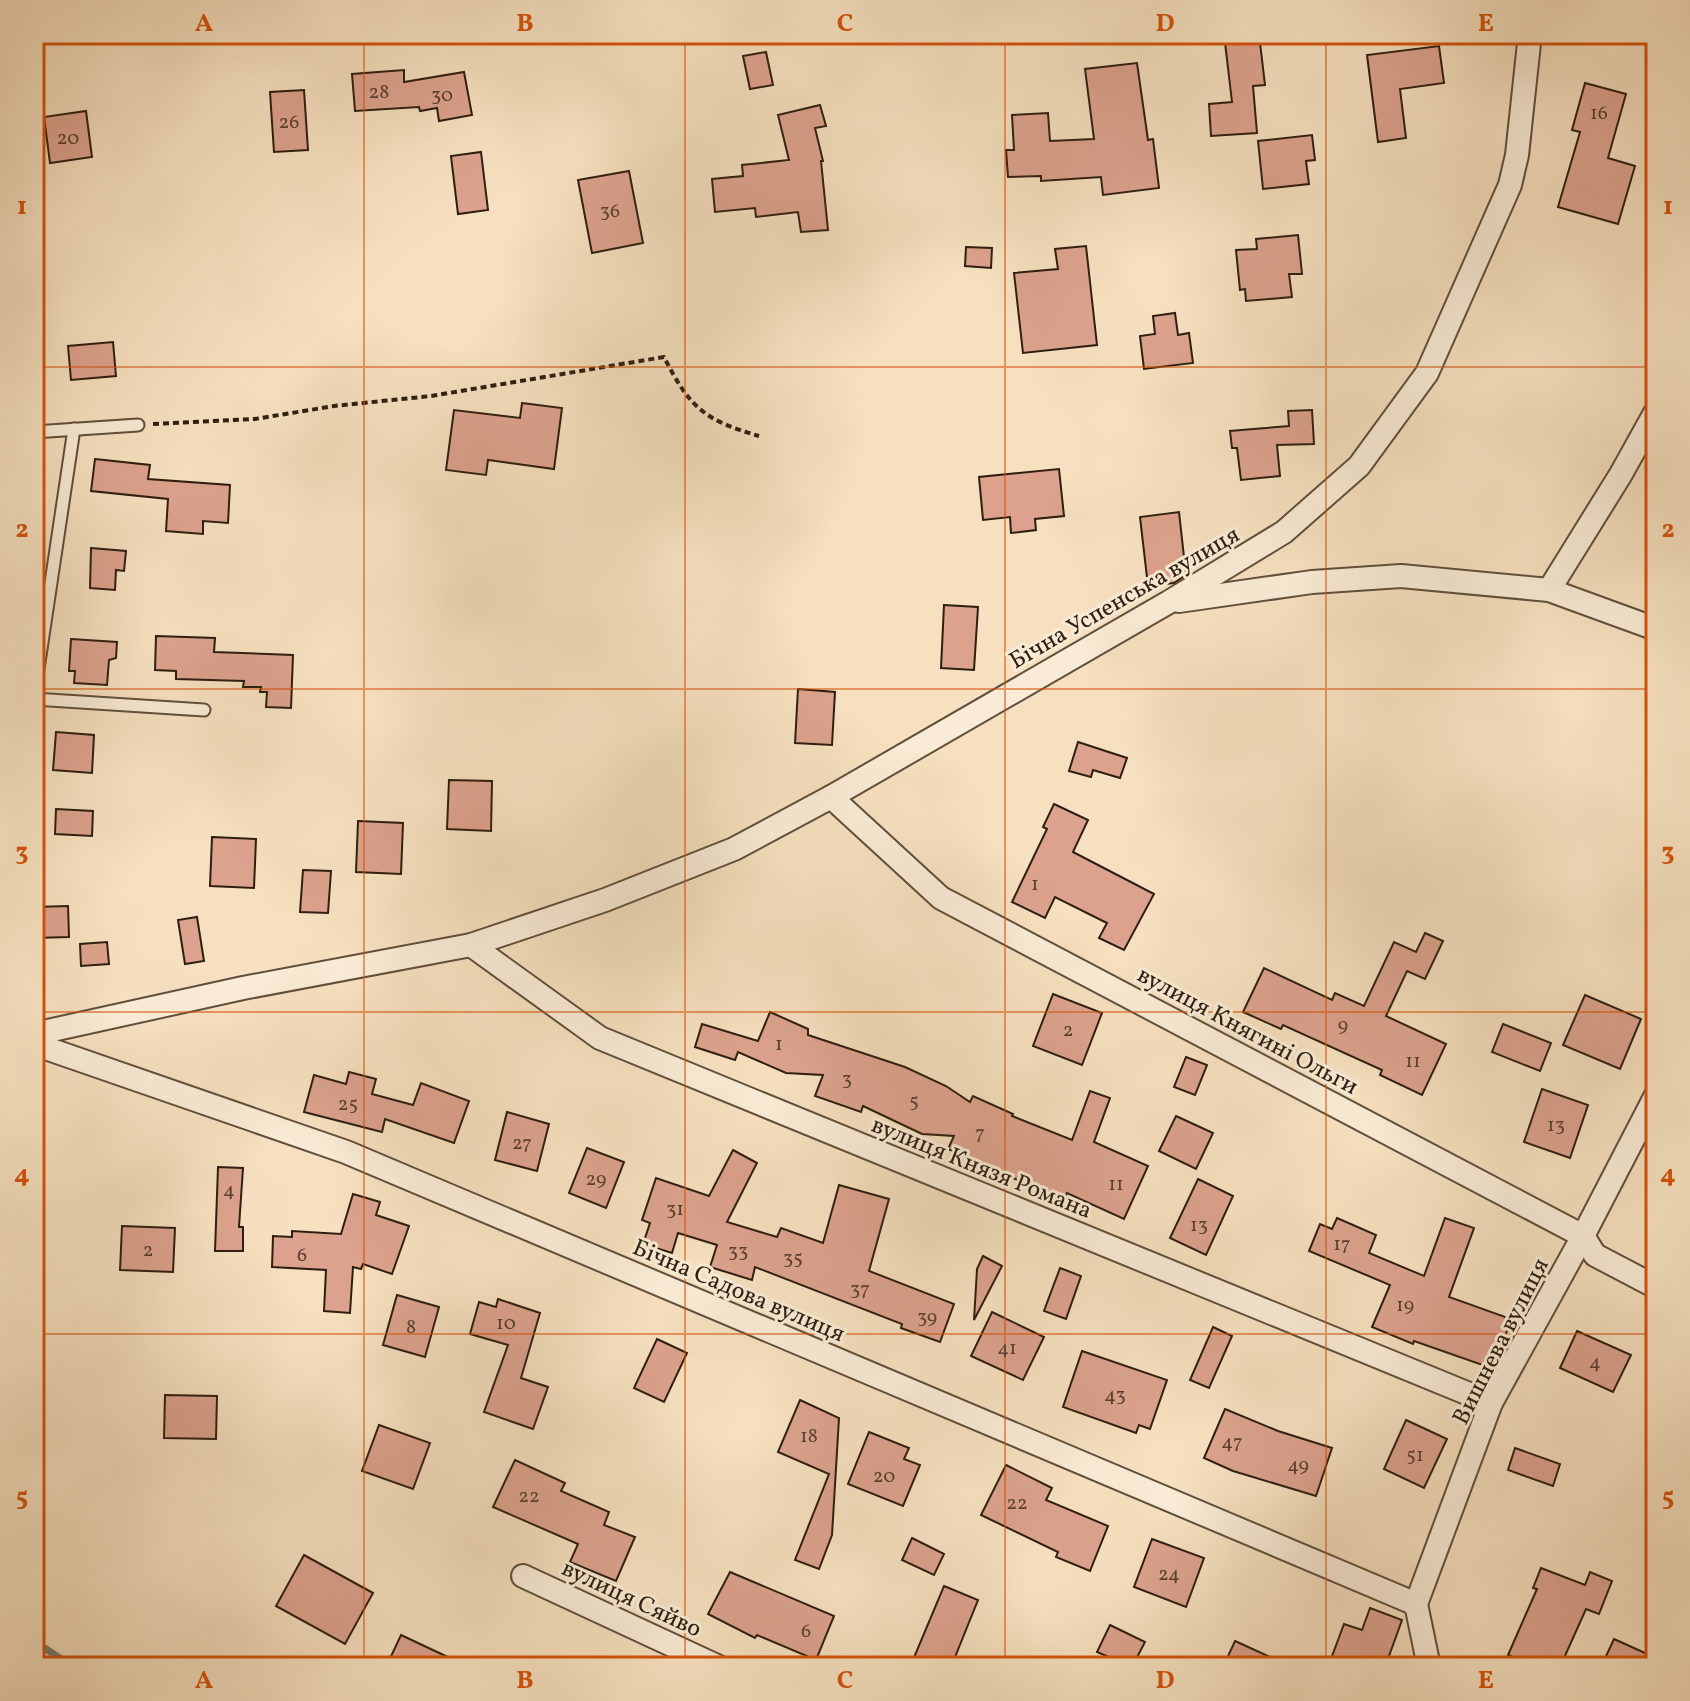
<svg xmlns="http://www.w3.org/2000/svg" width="1690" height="1701" viewBox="0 0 1690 1701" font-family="Vollkorn,serif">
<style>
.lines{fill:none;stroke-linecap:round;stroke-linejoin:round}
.stream{stroke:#717d70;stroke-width:7}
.building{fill:#dca28d;stroke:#2e1e10;stroke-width:2}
.lane-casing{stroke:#604e3c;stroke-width:15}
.street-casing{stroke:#604e3c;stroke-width:26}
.path{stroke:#2e1e10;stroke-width:4;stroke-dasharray:6 4;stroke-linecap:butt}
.lane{stroke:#f9ebd5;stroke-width:11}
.street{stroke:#f9ebd5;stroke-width:22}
.grid{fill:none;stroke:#d5530c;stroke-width:2;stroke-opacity:0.55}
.labels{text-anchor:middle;stroke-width:6;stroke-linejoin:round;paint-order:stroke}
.number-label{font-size:20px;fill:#5a3f2f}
.street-label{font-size:24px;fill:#2e1e10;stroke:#f9ebd5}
.neatline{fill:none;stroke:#d5530c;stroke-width:3}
.grid-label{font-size:26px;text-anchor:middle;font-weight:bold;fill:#d5530c}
</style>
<rect width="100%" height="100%" fill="#f6e0bf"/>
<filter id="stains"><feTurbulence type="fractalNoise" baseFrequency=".0025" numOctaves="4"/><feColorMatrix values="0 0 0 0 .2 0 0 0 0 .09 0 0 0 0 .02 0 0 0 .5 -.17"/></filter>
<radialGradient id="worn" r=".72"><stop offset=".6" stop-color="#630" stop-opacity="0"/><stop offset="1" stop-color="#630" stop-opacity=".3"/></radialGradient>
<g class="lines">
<path class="stream" d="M34 1641 73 1667"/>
</g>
<g class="building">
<path d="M1224 34H1259L1265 85 1253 86 1257 133 1211 136 1209 104 1232 102Z"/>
<path d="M1439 46 1444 83 1400 89 1406 138 1378 142 1367 55Z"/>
<path d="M766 52 773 85 750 89 743 56Z"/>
<path d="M1137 63 1148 140 1153 139 1159 188 1103 195 1101 177 1041 181V176L1008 177 1006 150H1014L1012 115 1048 113 1050 141 1094 139 1085 69Z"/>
<path d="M404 70V82L464 72 472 115 439 121 437 108 420 111 419 107 355 111 352 74Z"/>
<path d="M1585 83 1626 94 1608 158 1635 166 1618 224 1558 207 1580 132 1572 130Z"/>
<path d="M304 90 308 150 274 152 270 92Z"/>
<path d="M820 105 826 126 815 128 823 161H821L828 230 801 232 798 212 756 217 755 208 715 212 712 179 743 176 742 165 789 160 778 115Z"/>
<path d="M86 111 92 157 50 163 44 117Z"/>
<path d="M1312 135 1315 160 1306 161 1309 184 1263 189 1258 141Z"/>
<path d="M481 152 488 210 458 214 451 156Z"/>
<path d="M629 171 643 243 592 253 578 180Z"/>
<path d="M1298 235 1302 274H1289L1292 297 1246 301 1245 289 1240 290 1236 250 1257 249 1256 239Z"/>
<path d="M1086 246 1097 345 1023 353 1014 273 1058 269 1055 249Z"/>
<path d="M966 247 992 248 991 268 965 266Z"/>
<path d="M1175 313 1178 335 1189 333 1193 363 1144 369 1140 336 1155 334 1153 316Z"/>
<path d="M113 342 116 376 71 380 68 346Z"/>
<path d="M522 403 562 408 554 469 488 460 486 475 446 470 454 410 520 418Z"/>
<path d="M1312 410 1314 444 1277 445 1280 476 1241 480 1237 448H1232L1230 431 1289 426 1288 411Z"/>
<path d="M95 459 150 465 148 479 230 485 228 523 203 521V534L166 531 168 499 91 491Z"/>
<path d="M1059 469 1064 516 1035 519 1036 530 1011 533 1010 517 983 520 979 477Z"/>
<path d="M1179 512 1186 575 1174 583 1148 586 1140 517Z"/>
<path d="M91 548 126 551 124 571 116 570 115 590 90 588Z"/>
<path d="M944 605 978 607 974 670 941 668Z"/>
<path d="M156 636 215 638 214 652 293 655 291 708 266 707 267 692H260L261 687H243L244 681 176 679V671L155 670Z"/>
<path d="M71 639 117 642 116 658 109 660 107 685 74 683 75 671H69Z"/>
<path d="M798 689 835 692 832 745 795 743Z"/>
<path d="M56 732 94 735 92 773 53 770Z"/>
<path d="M1078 742 1127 758 1120 778 1093 770 1091 777 1069 771Z"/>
<path d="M449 780 492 781 491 831 447 829Z"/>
<path d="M1054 804 1088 820 1073 852 1154 894 1124 950 1099 938 1107 923 1055 897 1045 918 1012 902 1047 829 1043 827Z"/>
<path d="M56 809 93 811 92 836 55 834Z"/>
<path d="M358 821 403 823 401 874 356 872Z"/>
<path d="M212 837 256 839 254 888 210 886Z"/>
<path d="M303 870 331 871 328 913 300 912Z"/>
<path d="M68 906 69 937 34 938V907Z"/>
<path d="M197 917 204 961 185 964 178 920Z"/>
<path d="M1425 933 1443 941 1425 979 1407 971 1386 1016 1446 1044 1422 1095 1380 1075 1382 1070 1283 1025 1281 1029 1243 1012 1264 968 1332 1000 1335 993 1364 1006 1394 942 1416 952Z"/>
<path d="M107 942 109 964 81 966 80 944Z"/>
<path d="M1053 994 1102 1013 1082 1065 1033 1046Z"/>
<path d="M1585 995 1641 1019 1620 1069 1563 1045Z"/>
<path d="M770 1012 808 1029V1035L905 1067 946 1086 970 1102 973 1096 1013 1114 1012 1116 1072 1140 1090 1091 1110 1098 1094 1142 1148 1166 1124 1219 1067 1193 1064 1199 1008 1176 948 1149 954 1136 922 1134 863 1106 861 1112 815 1096 823 1075 786 1073 738 1052 735 1060 695 1047 702 1024 758 1041Z"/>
<path d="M1503 1024 1551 1043 1540 1071 1492 1052Z"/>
<path d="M1186 1057 1207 1065 1195 1095 1174 1087Z"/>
<path d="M349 1072 376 1079 372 1094 413 1105 421 1083 469 1101 454 1143 385 1119 382 1132 304 1112 314 1075 346 1084Z"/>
<path d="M1542 1089 1588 1105 1570 1158 1524 1142Z"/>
<path d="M507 1112 549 1124 537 1171 495 1160Z"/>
<path d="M1176 1116 1213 1133 1196 1169 1159 1151Z"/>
<path d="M587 1148 624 1162 606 1208 569 1193Z"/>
<path d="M733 1150 757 1163 727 1222 777 1237 781 1228 823 1243 839 1185 889 1199 869 1271 954 1304 940 1342 901 1328 902 1324 755 1267 752 1280 710 1267 717 1245 678 1233 672 1253 643 1244 650 1223 642 1220 656 1178 709 1196Z"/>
<path d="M218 1167 243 1168 239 1227H243V1251H215Z"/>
<path d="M1198 1179 1233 1196 1206 1255 1170 1238Z"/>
<path d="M353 1194 380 1202 376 1215 409 1226 392 1274 363 1264 361 1269 353 1267 350 1313 324 1311 326 1270 272 1267 273 1236 292 1237V1231L341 1234Z"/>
<path d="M1337 1218 1376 1235 1369 1253 1424 1276 1445 1218 1474 1228 1449 1297 1511 1319 1494 1369 1414 1341 1413 1344 1372 1327 1390 1285 1309 1251 1320 1224 1332 1229Z"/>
<path d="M122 1226 175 1228 173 1272 120 1270Z"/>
<path d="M983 1256 1002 1266 974 1320 977 1269Z"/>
<path d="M1060 1268 1081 1276 1066 1319 1044 1311Z"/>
<path d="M397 1295 439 1307 425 1357 383 1345Z"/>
<path d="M498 1299 540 1313 521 1378 548 1387 533 1429 484 1412 508 1345 470 1334 479 1302 496 1307Z"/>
<path d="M992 1312 1044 1337 1023 1380 971 1356Z"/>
<path d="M1213 1327 1232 1336 1209 1388 1190 1380Z"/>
<path d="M1577 1331 1631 1355 1613 1392 1560 1368Z"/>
<path d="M657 1339 687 1353 664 1402 634 1388Z"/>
<path d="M1082 1351 1167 1380 1150 1429 1139 1425 1136 1433 1063 1407Z"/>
<path d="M165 1395 217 1396 216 1439 164 1438Z"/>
<path d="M800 1400 839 1418 832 1535 819 1569 795 1560 829 1474 778 1452Z"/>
<path d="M1225 1409 1278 1431 1332 1448 1316 1496 1233 1471 1204 1458Z"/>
<path d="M1406 1420 1447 1439 1424 1488 1384 1469Z"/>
<path d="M379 1425 430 1443 413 1489 362 1471Z"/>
<path d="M869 1432 909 1448 904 1459 920 1465 903 1506 848 1484Z"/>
<path d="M1515 1448 1560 1464 1553 1486 1508 1470Z"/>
<path d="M515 1460 565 1483 561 1491 609 1512 604 1525 635 1537 616 1581 570 1562 578 1544 493 1507Z"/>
<path d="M1006 1465 1052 1488 1046 1500 1108 1526 1090 1571 1056 1557 1058 1552 981 1515Z"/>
<path d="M912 1538 944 1554 934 1575 902 1560Z"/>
<path d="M1152 1539 1204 1558 1186 1607 1134 1587Z"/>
<path d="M304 1555 373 1593 345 1644 276 1606Z"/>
<path d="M1541 1568 1585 1585 1590 1572 1612 1581 1599 1614 1586 1609 1560 1667H1536L1508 1655 1537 1589 1533 1588Z"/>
<path d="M730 1572 834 1616 816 1660 757 1635 755 1638 708 1614Z"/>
<path d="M944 1586 978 1600 951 1667H910Z"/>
<path d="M1370 1608 1402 1620 1385 1667H1328L1344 1624 1362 1630Z"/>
<path d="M1110 1625 1145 1642 1132 1667 1097 1652Z"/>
<path d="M401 1635 469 1667H386Z"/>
<path d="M1614 1639 1656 1658V1667H1601Z"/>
<path d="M1235 1641 1292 1667H1223Z"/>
</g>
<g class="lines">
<g class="lane-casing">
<g id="lane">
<path d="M34 432 138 425"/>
<path d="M34 696 74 429"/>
<path d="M34 699 204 710"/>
</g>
</g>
<g class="street-casing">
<g id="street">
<path d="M1549 590 1621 474 1656 411"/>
<path d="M1179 601 1312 582 1401 576 1549 590 1656 629"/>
<path d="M831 797 941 898 1583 1236 1595 1255 1656 1287"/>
<path d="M471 945 600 1038 1491 1403"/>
<path d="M34 1034 243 988 471 945 605 900 734 849 831 797 1169 602 1284 532 1359 466 1427 373 1510 185 1517 155 1530 34"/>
<path d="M34 1044 346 1152 1416 1604"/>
<path d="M523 1576 719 1667"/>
<path d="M1429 1667 1416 1604 1491 1403 1583 1236 1656 1095"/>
</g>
</g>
<path class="path" d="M153 424 255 419 334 406 431 396 664 357C690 408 704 420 759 436"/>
<use href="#lane" class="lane"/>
<use href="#street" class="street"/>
</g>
<path class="grid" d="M364 34V1667M685 34V1667M1005 34V1667M1326 34V1667M34 367H1656M34 689H1656M34 1012H1656M34 1334H1656"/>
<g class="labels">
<g class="number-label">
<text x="379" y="98">28</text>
<text x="442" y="101">30</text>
<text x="1599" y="119">16</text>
<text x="289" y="128">26</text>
<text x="68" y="144">20</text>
<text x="610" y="217">36</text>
<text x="1035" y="890">1</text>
<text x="1343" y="1031">9</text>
<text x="1068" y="1036">2</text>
<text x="779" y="1050">1</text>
<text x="1413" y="1067">11</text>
<text x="847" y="1085">3</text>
<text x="914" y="1107">5</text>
<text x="348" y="1110">25</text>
<text x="1556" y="1131">13</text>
<text x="980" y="1139">7</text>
<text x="522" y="1149">27</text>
<text x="596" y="1185">29</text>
<text x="1116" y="1190">11</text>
<text x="229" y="1196">4</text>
<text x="675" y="1215">31</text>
<text x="1199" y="1231">13</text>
<text x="1342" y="1250">17</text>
<text x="148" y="1256">2</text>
<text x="738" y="1257">33</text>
<text x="302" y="1261">6</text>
<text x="793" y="1264">35</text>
<text x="860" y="1295">37</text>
<text x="1405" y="1311">19</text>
<text x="927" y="1323">39</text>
<text x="506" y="1329">10</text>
<text x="411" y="1333">8</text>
<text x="1007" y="1354">41</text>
<text x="1595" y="1368">4</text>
<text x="1115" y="1401">43</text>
<text x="809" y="1442">18</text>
<text x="1232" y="1448">47</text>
<text x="1415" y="1461">51</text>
<text x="1298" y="1471">49</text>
<text x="884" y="1482">20</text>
<text x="529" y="1502">22</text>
<text x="1017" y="1509">22</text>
<text x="1169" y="1580">24</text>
<text x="806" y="1637">6</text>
</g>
<g class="street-label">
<text transform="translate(1124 597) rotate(-30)" y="8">Бічна Успенська вулиця</text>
<text transform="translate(1248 1030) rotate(28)" y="8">вулиця Княгині Ольги</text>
<text transform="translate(982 1167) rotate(22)" y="8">вулиця Князя Романа</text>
<text transform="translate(739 1290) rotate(23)" y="8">Бічна Садова вулиця</text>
<text transform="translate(1500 1341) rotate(-63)" y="8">Вишнева вулиця</text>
<text transform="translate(632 1598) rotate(25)" y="8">вулиця Сяйво</text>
</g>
</g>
<rect width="1690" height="1701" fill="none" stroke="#f6e0bf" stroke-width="88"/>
<rect x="44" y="44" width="1602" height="1613" class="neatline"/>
<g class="grid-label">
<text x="204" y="31">A</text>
<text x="525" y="31">B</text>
<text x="845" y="31">C</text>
<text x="1165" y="31">D</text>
<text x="1486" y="31">E</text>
<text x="22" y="214">1</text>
<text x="1668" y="214">1</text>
<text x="22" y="537">2</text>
<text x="1668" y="537">2</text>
<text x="22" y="860">3</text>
<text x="1668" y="860">3</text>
<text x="22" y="1182">4</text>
<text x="1668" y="1182">4</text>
<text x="22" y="1505">5</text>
<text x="1668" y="1505">5</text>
<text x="204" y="1688">A</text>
<text x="525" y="1688">B</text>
<text x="845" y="1688">C</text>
<text x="1165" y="1688">D</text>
<text x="1486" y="1688">E</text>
</g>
<rect width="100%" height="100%" filter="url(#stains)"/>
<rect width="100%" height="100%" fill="url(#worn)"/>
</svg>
